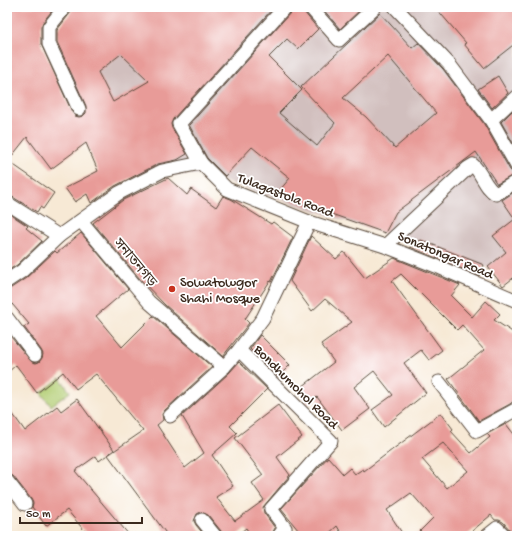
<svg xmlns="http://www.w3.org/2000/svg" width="524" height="543" viewBox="0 0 524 543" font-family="'Gochi Hand','Noto Sans Bengali',sans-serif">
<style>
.industrial{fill:#d1bfbe}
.green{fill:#b3ce74;stroke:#777c49}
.building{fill:#e89b98;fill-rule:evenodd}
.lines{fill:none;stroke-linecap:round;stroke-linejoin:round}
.minor-casing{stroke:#574739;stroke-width:15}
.minor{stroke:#fff;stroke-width:13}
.poi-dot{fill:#c8321e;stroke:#fff;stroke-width:1.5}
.labels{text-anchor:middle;stroke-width:3.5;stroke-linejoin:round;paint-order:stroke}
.street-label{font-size:14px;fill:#3b2a1e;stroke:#fff}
.poi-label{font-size:14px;fill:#3b2a1e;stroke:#fff;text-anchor:start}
</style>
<rect width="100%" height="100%" fill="#fff"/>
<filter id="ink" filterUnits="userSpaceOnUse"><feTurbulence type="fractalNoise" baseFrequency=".025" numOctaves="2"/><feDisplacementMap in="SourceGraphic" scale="8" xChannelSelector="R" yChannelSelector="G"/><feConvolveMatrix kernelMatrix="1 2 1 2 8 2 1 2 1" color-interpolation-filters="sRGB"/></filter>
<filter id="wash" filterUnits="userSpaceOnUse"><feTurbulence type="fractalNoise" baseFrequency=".012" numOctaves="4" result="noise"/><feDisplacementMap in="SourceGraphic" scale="16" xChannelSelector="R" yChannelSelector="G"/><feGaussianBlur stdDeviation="0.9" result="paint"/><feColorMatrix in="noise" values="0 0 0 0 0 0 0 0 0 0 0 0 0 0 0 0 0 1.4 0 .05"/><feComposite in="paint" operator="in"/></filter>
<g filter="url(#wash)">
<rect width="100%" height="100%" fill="#f7e9d5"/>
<path class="industrial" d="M96 7H517V268L507 274 205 175H120L99 126 52 63Z"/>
<path class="green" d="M60 378 70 392 51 406 41 393Z"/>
<g id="blocks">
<g class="building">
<path d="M7 7H55L43 22 41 27V44L72 112 75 116 79 117 83 116 86 113V106L57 42V30L71 12 73 7H274L173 119 171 124 172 128 187 154 177 160 158 164 115 186 91 203 87 194 75 202 65 188 98 171 86 143 51 169 27 137 8 161 54 193 43 209 40 207 37 212 11 196 7 195ZM121 54 149 81 113 102 98 72Z"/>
<path d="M293 7H302L304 12 318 29 298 49 287 39 269 57 302 90 279 113 317 146 335 123 301 87 380 13 412 48 418 43 443 69 484 124 510 170 515 174 497 184 476 152 396 212 385 233 289 199 279 191 290 178 252 147 225 176 207 158 189 125 291 12ZM388 56 436 113 395 148 366 117 343 98Z"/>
<path d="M321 7H363L340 29Z"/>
<path d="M435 7H517V42L484 68 464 44 466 43Z"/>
<path d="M498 76 508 93 492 108 478 89Z"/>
<path d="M512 111 517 117V150L501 122Z"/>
<path d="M168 178 187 195 191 189 216 207 223 196 231 199 271 224 273 222 293 237 271 282 270 281 245 319 249 323 223 356 165 305 140 279 93 223 123 200Z"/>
<path d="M517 190V275L503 286 488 267 506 252 493 236 515 219 502 200Z"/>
<path d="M7 212 28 226 26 228 42 241 17 265 7 271Z"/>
<path d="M81 233 128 289 96 316 122 347 153 316 212 367 165 410 162 414 163 420 157 425 185 468 204 453 182 416 229 373 239 362 267 389 230 426 237 433 212 455 233 486 216 497 235 521 264 500 252 483 263 475 235 438 278 405 302 437 277 457 290 475 263 507 264 513 275 528 271 536H251L246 528 236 536H223L221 531 208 515 201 512 197 514 194 521 196 525 205 536H168L108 455 143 431 96 374 76 389 63 372 37 393 16 365 7 373V340L11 337 32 362 36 363 39 362 42 358 43 354 41 350 24 327 29 324 7 298V289L11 288 26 278 55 251 57 253Z"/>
<path d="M311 236 336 259 344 252 365 278 394 258 460 285 451 296 472 317 486 301 500 314 494 320 517 335V398L510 404 479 421 448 379 484 350 462 325 457 330 401 274 392 281 442 350 429 360 421 350 404 363 426 393 384 427 372 410 393 395 374 371 354 387 370 409 342 430 317 397 308 404 298 390 334 362 321 344 352 322 325 299 312 311 290 281Z"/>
<path d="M421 240 484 265 479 276 410 247Z"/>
<path d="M260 335 290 365 278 377 250 349Z"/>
<path d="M77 399 114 450 99 461 96 456 75 471 130 536H89L67 510 46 526 32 507 33 503 31 499 13 476 7 473V406L25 431 57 406 61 411Z"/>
<path d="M441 413 453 429 451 431 471 453 490 437 487 434 506 424 517 438V536H513L511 531 503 522 499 520H495L491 515 466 536H415L433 518 411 493 387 510 404 536H343L337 526 326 536H303L281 509 328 457 343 474 350 468 355 474 363 469 364 471ZM443 443 468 471 447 488 422 459Z"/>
</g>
</g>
</g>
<g filter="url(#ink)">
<use href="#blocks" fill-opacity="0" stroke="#574739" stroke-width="1"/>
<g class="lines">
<g class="minor-casing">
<g id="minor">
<path d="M65 7 49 27V44L79 109"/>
<path d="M310 7 339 40 375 7"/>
<path d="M395 7 449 64 491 120 517 166"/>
<path d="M491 120 517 96"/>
<path d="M201 163 179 124 285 7"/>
<path d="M7 203 59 236"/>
<path d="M81 221 149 302 224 367"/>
<path d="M385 246 468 168 473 165C482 173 485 188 496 194L517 181"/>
<path d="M7 281 22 271 59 236 119 193 162 171 201 163 227 189 309 222 385 246 441 268 517 301"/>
<path d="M7 318 35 355"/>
<path d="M239 350 331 441 271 509 285 528 279 536"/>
<path d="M439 382 477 431 517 409"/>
<path d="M170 416 224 367 239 350 263 318 309 222"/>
<path d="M7 481 25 504"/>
<path d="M202 520 215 536"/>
<path d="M487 536 497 528 505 536"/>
</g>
</g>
<use href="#minor" class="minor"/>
</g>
</g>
<circle class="poi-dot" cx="172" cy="289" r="4"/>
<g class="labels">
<g class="street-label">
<text transform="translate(286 194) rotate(21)" y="5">Tulagastola Road</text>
<text transform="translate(446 254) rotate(23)" y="5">Sonatongar Road</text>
<text transform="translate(136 262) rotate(50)" y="5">সনাতনগড়</text>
<text transform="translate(297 386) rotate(45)" y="5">Bondhumohol Road</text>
</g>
<g class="poi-label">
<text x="180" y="286">Sowatowgor<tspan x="180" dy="16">Shahi Mosque</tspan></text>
</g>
</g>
<rect width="524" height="543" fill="none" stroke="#fff" stroke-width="24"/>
<path d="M20 517v6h122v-6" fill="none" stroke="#3b2a1e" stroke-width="2"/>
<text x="26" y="517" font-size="12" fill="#3b2a1e" stroke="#ffffff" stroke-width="3" paint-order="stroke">50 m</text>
</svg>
